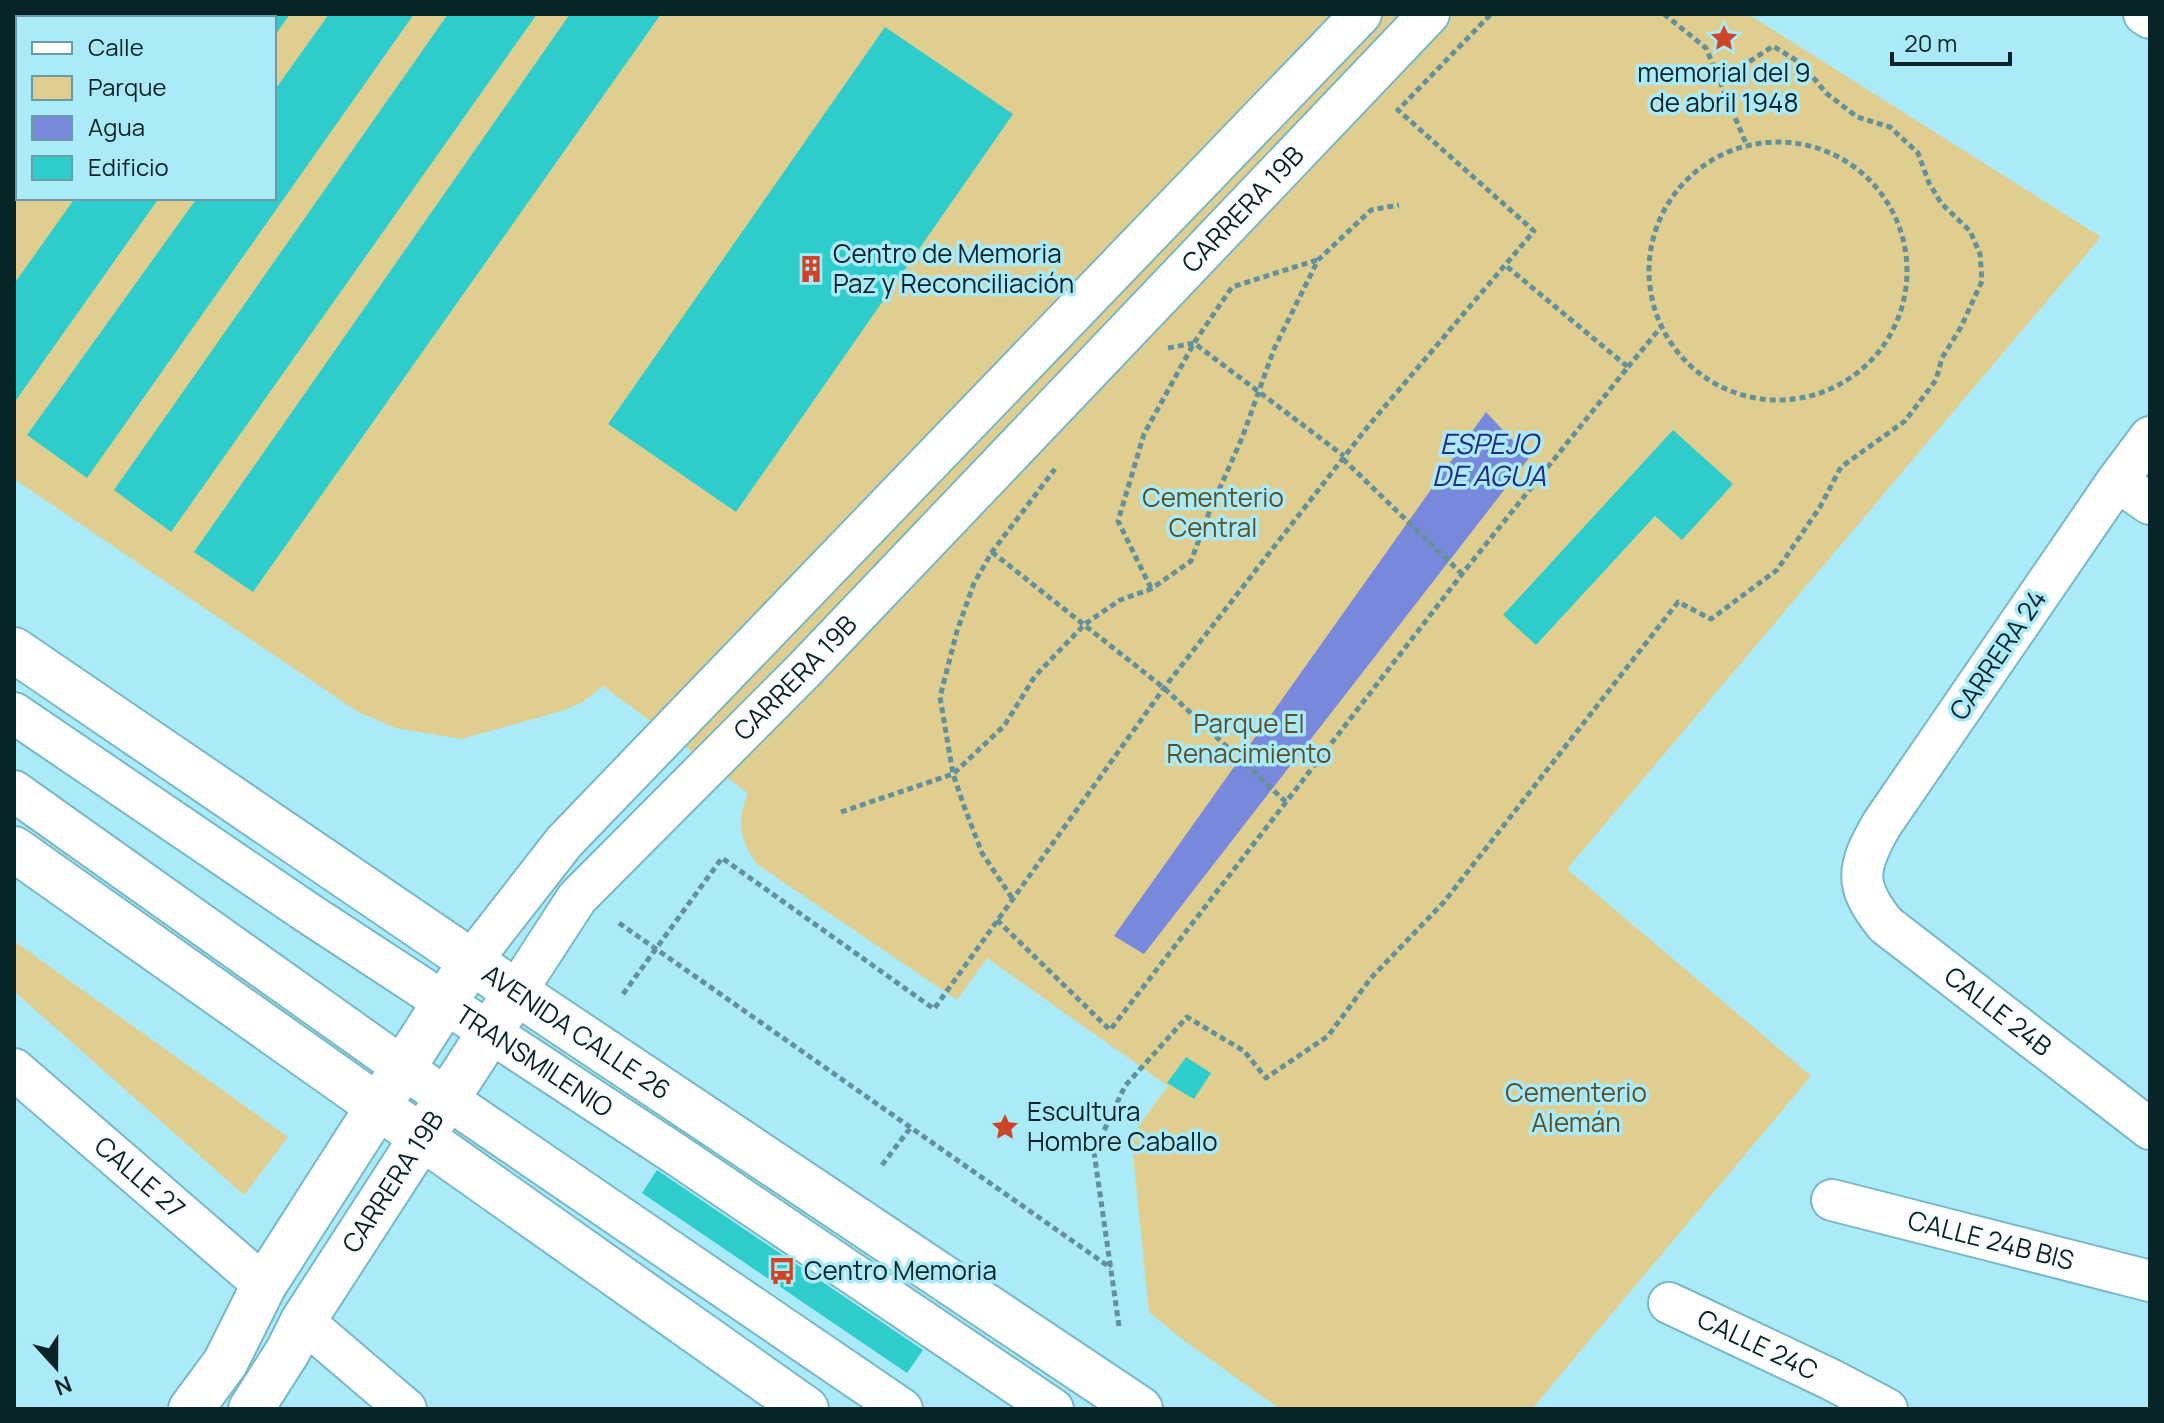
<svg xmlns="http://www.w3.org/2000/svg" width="2164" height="1423" viewBox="0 0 2164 1423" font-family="Manrope,sans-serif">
<rect width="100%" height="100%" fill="#aaeaf9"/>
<path fill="#e0ce91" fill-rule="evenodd" d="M14,14H1748L2101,237L1567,869L1811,1076L1532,1409H1280L1182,1339L1149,1312L1131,1136L1168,1086L987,958L957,1000L757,864C739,839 737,821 748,793L603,686L583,702L562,711L461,739L396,728L358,712L14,479ZM18,18H274V198H18Z
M14,941L288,1137L244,1195L14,991Z"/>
<path fill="#7888da" d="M1486,412L1529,458L1144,954L1114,936Z"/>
<path fill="#2ecdcb" d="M206,14H290L274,37V18H203Z
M329,14H414L87,478L27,435L197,198H274V91Z
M448,14H537L171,532L114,490Z
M570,14H661L253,592L194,552Z
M885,27L1013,114L736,512L608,424Z
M75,198H159L14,403V284Z
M1673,430L1733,484L1682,540L1655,516L1536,645L1503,615Z
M1186,1057L1211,1073L1194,1099L1167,1083Z
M657,1170L923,1350L907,1373L642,1193Z"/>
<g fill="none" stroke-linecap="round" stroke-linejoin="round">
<g stroke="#79b8c6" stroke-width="44">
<g id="minor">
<path d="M2144,14L2150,18"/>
<path id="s1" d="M2150,437L2117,481L1882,824C1857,867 1853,885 1886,925L2150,1129"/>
<path d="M2117,481L2150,504"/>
<path id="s2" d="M14,713L308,913L674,1153L1053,1409"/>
<path d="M14,791L446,1098L902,1409"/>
<path d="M472,960L564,842L1361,14"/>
<path id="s3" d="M516,992L577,898L805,669L1429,14"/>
<path id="s4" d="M14,1069L264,1285"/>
<path id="s5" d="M1832,1200L2150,1281"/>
<path id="s6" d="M1669,1303L1830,1379L1887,1409"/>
<path d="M303,1321L406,1409"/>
</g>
</g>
<g stroke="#79b8c6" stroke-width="48">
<g id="major">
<path id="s7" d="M14,650L516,992L1140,1409"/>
<path d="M14,849L806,1409"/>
<path d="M191,1409L225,1363L264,1285L472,960"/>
<path id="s8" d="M251,1409L288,1351L303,1321L516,992"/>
</g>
</g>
<path stroke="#62919c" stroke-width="5" stroke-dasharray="6 4" stroke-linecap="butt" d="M1664,14L1706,48L1747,146
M1649 271a129 129 0 1 1 258 0a129 129 0 1 1-258 0Z
M1168,348L1194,343L1344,456
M1628,367L1661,327
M1343,459L1462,574
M992,552L1164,688L1286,802
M1151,588L1118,521L1144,434L1194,343L1232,287L1317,260
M841,812L953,774L1004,726L1035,676L1085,624L1120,600L1151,589L1191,561L1210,510L1242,438L1274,349L1318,260L1371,210L1399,205
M1012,898L982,853L964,806L953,774L940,697L957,631L974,583L992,552L1055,469
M997,920L1110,1030L1462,574L1628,367L1505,265
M619,923L1111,1268
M623,994L722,858L934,1009L1164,688L1369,425L1534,231L1398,110L1491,14
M882,1165L911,1127
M1119,1326L1094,1152L1125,1086L1187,1017L1244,1051L1266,1078L1328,1036L1371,978L1444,902L1678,602L1711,619L1777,570L1820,507L1841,467L1905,421L1936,380L1942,358L1961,327L1982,281L1980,254L1970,231L1941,203L1929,183L1918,153L1890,127L1857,117L1826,93L1802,64L1773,46L1720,81"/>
<use href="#minor" stroke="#fff" stroke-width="40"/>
<use href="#major" stroke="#fff" stroke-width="44"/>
</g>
<defs>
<g id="sight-bare" transform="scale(2.16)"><path d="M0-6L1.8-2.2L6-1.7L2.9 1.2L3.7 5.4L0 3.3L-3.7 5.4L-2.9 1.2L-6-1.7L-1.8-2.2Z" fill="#ce4426" stroke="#aaeaf9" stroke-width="2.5" paint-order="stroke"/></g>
<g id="building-bare" transform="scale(2.16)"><path d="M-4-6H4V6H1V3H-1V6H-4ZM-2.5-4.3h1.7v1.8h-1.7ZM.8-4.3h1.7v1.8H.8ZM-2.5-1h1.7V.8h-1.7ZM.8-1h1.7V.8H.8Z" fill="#ce4426" stroke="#aaeaf9" stroke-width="2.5" paint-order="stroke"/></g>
<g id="bus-bare" transform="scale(2.16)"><path d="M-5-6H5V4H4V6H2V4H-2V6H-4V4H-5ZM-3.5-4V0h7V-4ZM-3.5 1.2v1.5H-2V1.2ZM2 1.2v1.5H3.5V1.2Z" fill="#ce4426" stroke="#aaeaf9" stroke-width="2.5" paint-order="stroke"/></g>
</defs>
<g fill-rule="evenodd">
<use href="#sight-bare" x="1724" y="38"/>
<use href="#building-bare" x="811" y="269"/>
<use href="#sight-bare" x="1005" y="1127"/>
<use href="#bus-bare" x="782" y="1271"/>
</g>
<g text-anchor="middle" stroke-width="7" stroke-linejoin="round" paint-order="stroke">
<g font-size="26" fill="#092429" stroke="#aaeaf9" text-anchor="start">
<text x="1724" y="82" text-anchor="middle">memorial del 9<tspan x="1724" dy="30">de abril 1948</tspan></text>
<text x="833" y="263">Centro de Memoria<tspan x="833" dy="30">Paz y Reconciliación</tspan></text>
<text x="1027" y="1121">Escultura<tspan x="1027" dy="30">Hombre Caballo</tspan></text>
<text x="804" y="1280">Centro Memoria</text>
</g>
<g font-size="26" fill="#092429" stroke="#aaeaf9">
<text dy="9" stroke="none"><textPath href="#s3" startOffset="1070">CARRERA 19B</textPath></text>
<text transform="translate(1998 655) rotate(-56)" y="9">CARRERA 24</text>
<text dy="9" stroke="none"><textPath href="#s3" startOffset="422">CARRERA 19B</textPath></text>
<text dy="9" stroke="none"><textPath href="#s1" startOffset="724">CALLE 24B</textPath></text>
<text dy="9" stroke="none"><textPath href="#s7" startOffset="680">AVENIDA CALLE 26</textPath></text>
<text dy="9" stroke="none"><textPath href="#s2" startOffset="626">TRANSMILENIO</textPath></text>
<text dy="9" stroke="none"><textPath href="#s4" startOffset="166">CALLE 27</textPath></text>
<text dy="9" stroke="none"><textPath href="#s8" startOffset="268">CARRERA 19B</textPath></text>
<text dy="9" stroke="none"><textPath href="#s5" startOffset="164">CALLE 24B BIS</textPath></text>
<text dy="9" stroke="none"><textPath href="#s6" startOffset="98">CALLE 24C</textPath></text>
</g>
<g font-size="26" fill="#5c5027" stroke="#aaeaf9">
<text x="1213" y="507">Cementerio<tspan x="1213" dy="30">Central</tspan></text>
<text x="1249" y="733">Parque El<tspan x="1249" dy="30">Renacimiento</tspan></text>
<text x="1576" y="1102">Cementerio<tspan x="1576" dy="30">Alemán</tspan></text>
</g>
<g font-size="28" font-style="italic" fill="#272a89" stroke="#aaeaf9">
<text x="1489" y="454">ESPEJO<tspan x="1489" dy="32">DE AGUA</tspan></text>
</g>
</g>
<rect width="2164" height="1423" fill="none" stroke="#092429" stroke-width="32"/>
<rect x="16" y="16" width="260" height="184" fill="#aaeaf9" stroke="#6a9ba6" stroke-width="2"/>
<rect x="32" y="42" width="40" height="12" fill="#ffffff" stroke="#6a9ba6" stroke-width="2"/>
<text x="88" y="56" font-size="24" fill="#092429">Calle</text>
<rect x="32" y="76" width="40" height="24" fill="#e0ce91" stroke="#6a9ba6" stroke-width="2"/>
<text x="88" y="96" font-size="24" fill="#092429">Parque</text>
<rect x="32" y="116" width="40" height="24" fill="#7888da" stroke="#6a9ba6" stroke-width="2"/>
<text x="88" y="136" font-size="24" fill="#092429">Agua</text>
<rect x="32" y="156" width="40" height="24" fill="#2ecdcb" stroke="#6a9ba6" stroke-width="2"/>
<text x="88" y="176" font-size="24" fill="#092429">Edificio</text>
<g transform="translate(56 1367) rotate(159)" stroke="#aaeaf9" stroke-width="6" paint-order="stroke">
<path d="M0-6L14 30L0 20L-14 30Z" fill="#092429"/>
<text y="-12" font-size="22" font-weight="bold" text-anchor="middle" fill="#092429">N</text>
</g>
<path d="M1892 52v12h118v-12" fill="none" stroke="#092429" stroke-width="4"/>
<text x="1904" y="52" font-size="24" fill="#092429" stroke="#aaeaf9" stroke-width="6" paint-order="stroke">20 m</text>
</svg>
